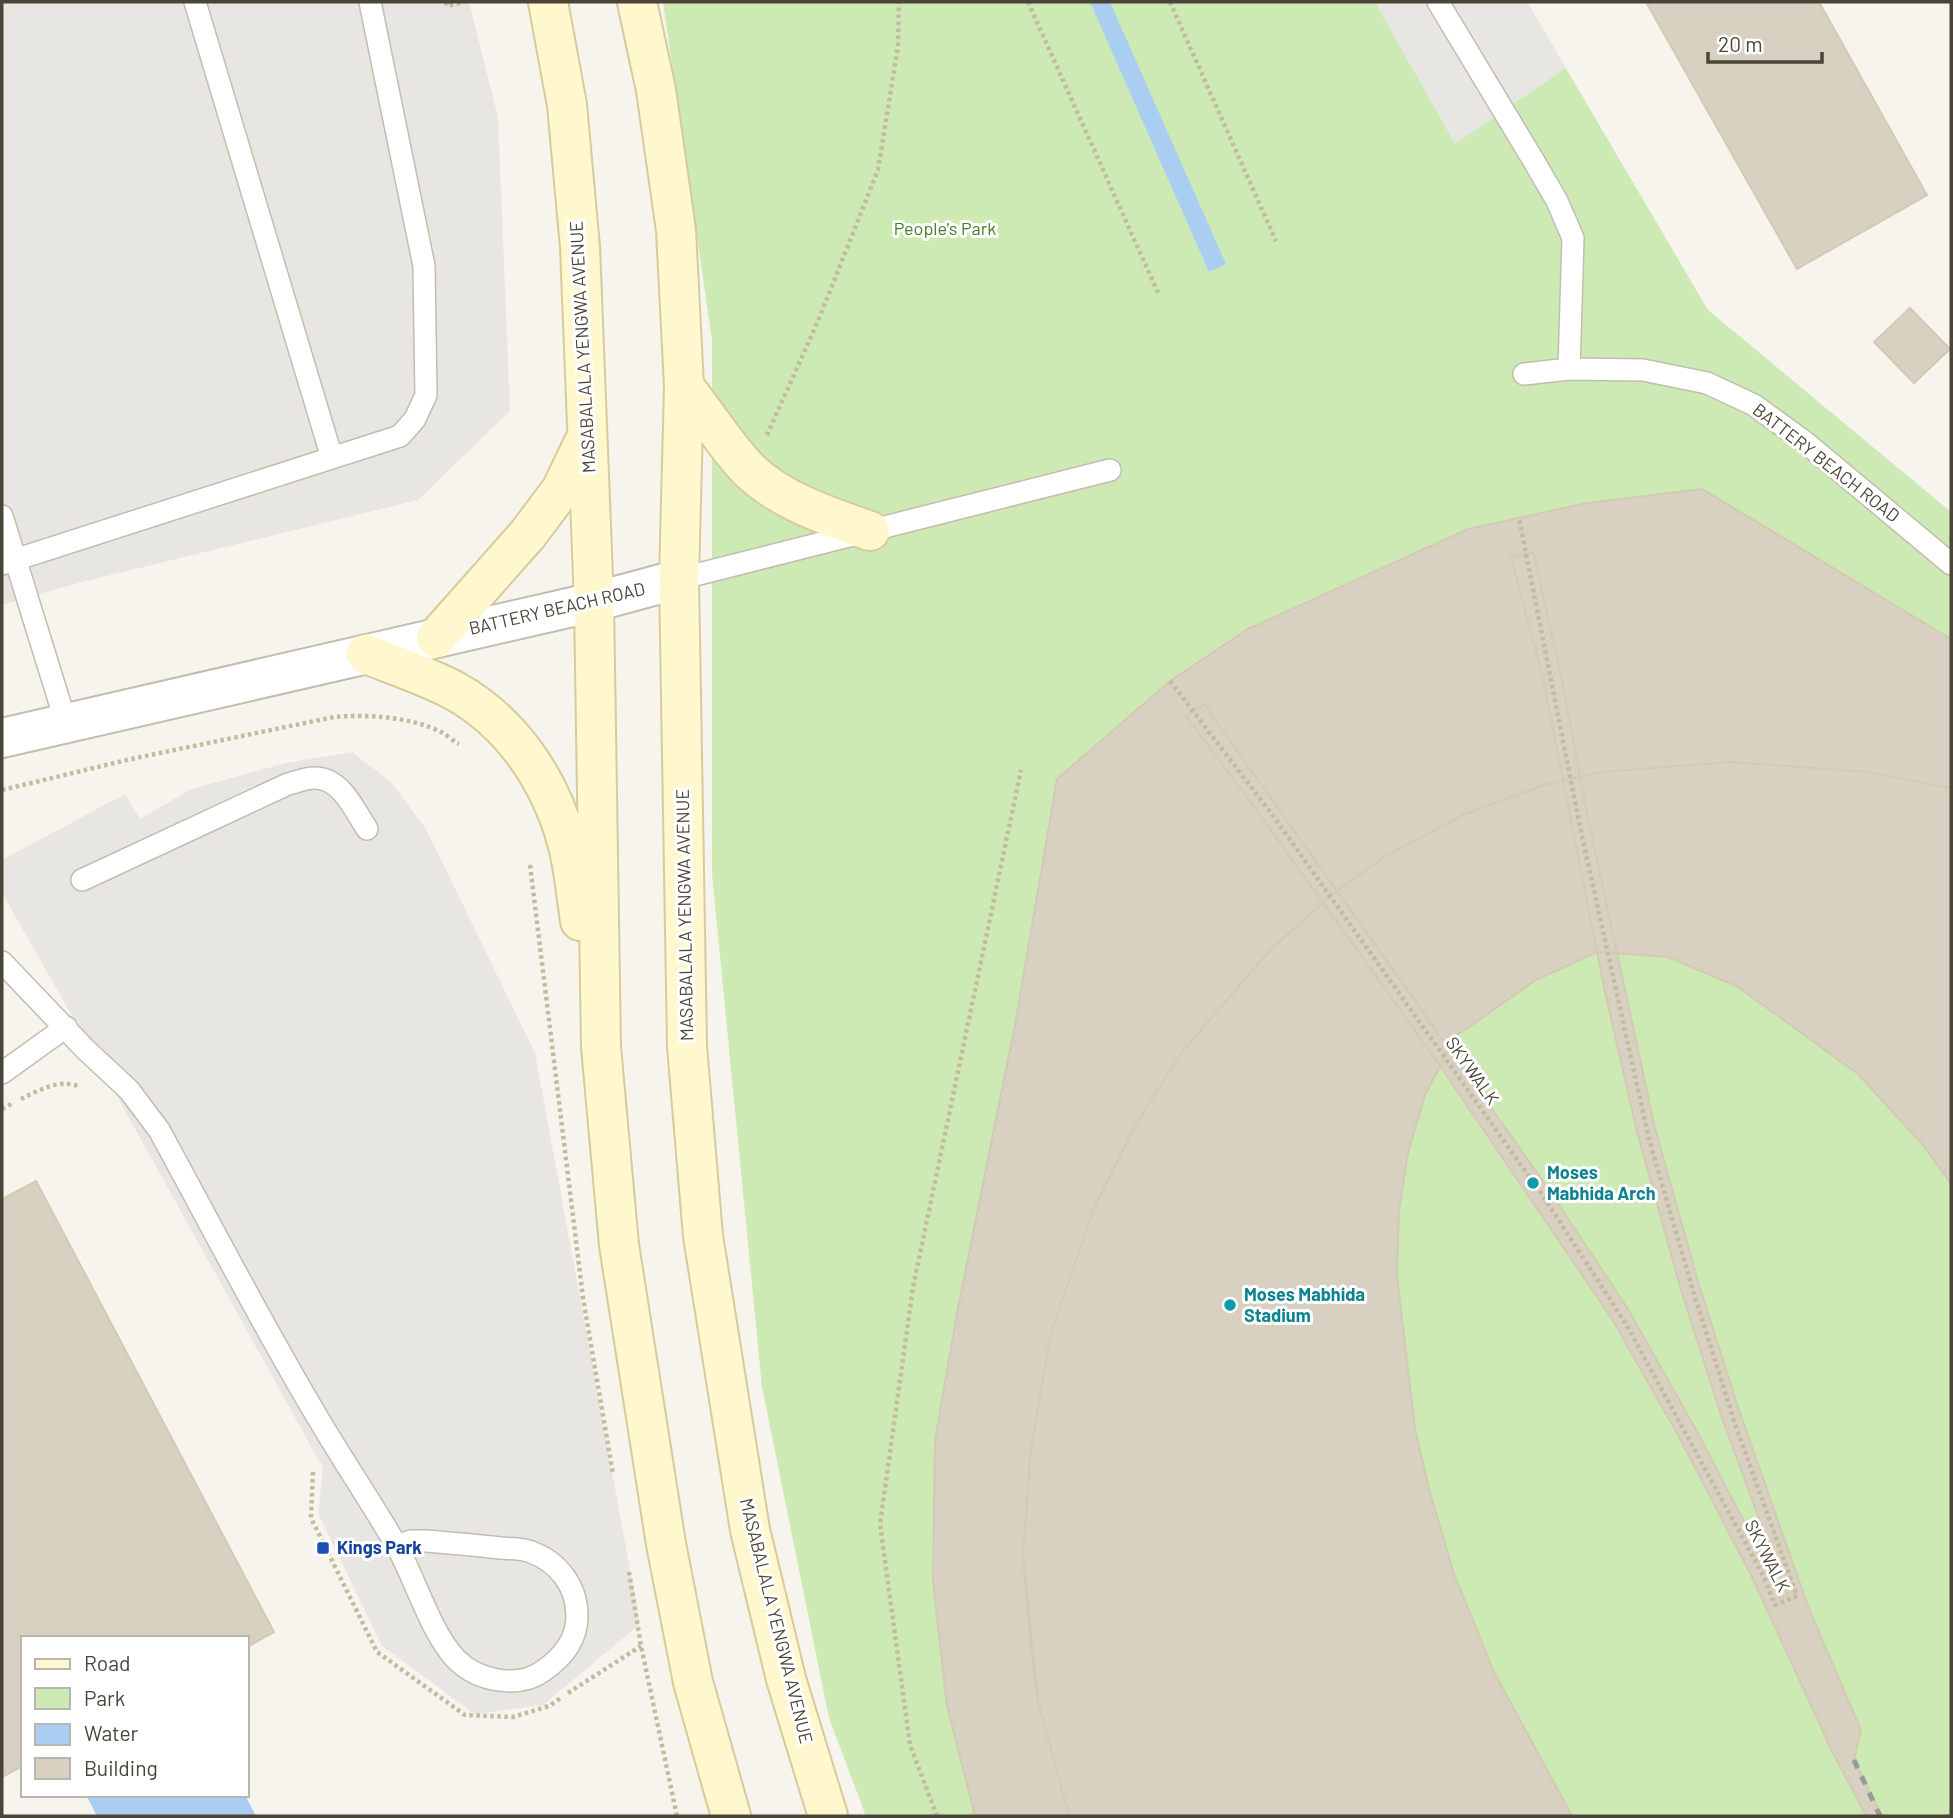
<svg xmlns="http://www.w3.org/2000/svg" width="1953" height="1818" viewBox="0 0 1953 1818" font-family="Barlow,sans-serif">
<rect width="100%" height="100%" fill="#f6f4ec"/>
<path fill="#cdeab5" d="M663,2H1527L1708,310L1951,512V1816H866L829,1718L762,1387L712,874V340Z"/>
<path fill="#e8e6e3" d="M2,2H469L498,117L510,411L418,500L78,583L2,605Z
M1375,2H1527L1566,68L1455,144Z
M352,752L391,782L426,829L535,1053L640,1624L543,1705L475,1714L382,1646L318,1513L323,1468L92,1051L2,893V860L125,794L140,819L191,789L286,763Z"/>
<path fill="#a9cef2" d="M1090,2H1110L1226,264L1209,272Z
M86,1795H245L256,1816H97Z"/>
<path fill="#d8d1c1" stroke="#d3cab4" stroke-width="2" d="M1646,2H1819L1927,195L1797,269Z
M1910,308L1950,349L1914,383L1874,342Z
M1702,489L1951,639V788L1868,772L1731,762L1601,772L1544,785L1465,814L1386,856L1335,892L1271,949L1182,1052L1133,1129L1093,1211L1051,1333L1031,1448L1023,1555L1038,1701L1069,1816H975L947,1706L933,1581L935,1440L957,1313L1015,1025L1057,779L1170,681L1248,629L1468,529L1587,503Z
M1533,552L1560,670L1587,814L1655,1128L1699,1285L1739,1410L1809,1609L1861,1730L1854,1760L1882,1816H1866L1832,1751L1751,1575L1678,1435L1612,1319L1436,1060L1253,805L1186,716L1204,704L1541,1178L1628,1309L1694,1426L1768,1567L1780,1598L1787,1595L1721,1415L1681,1290L1637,1132L1605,992L1542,674L1511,558Z
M1731,762L1868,772L1951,788V1184L1922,1144L1858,1074L1738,987L1668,957L1597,952L1536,980L1456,1036L1425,1095L1408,1153L1399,1210L1397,1276L1415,1428L1429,1489L1454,1574L1494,1672L1572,1816H1069L1038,1701L1030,1640L1023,1555L1031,1448L1051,1333L1093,1211L1133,1129L1182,1052L1271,949L1335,892L1386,856L1465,814L1544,785L1601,772Z
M36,1181L274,1632L247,1647V1638H23V1766L2,1777V1199Z"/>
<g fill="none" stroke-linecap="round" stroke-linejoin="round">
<g stroke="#c2bdae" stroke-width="24">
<path id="service" d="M195,2L332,458
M1438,2L1532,158L1557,201L1573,238L1569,369
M1524,374L1569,369L1643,370L1707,383L1754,405L1805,442L1951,564
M2,516L66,723
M2,564L400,436L415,419L426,395L424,266L370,2
M679,579L1110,470
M82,880L288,784C297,782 307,777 316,778C342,779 355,811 367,829
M2,962L85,1049L129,1090L159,1130C210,1223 258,1317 312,1408C338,1453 368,1497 395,1543C414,1575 431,1634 456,1659C477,1681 518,1689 543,1671C562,1658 577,1640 577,1616C577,1587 559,1562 531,1552C522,1548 510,1549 500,1548C476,1545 451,1543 426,1541H411L397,1546
M2,1073L66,1027"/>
</g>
<g stroke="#c2bdae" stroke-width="42">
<path id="minor" d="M2,738L594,602L679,579"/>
</g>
<g stroke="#d6cb9b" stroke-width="42">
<path id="secondary" d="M548,2L567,105L580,247L594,602L601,1047L619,1245L666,1544L693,1682L731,1816
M637,2L656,90L676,230L684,386L679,579L687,1046L703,1236L750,1530L786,1679L828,1816
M684,386C704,411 728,449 750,471C783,502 828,516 870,531
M436,638L528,534L561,490L584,442
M366,654C396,666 427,676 455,691C512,723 550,780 567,842C574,867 576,895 580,921"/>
</g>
<path stroke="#c4ba9f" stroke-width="4.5" stroke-dasharray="3.5 3.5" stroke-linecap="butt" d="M446,2L447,6L464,2
M1028,2L1159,295
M1170,2L1276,241
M767,435L818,321L878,170L898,46L899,2
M1170,681L1271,813L1543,1196L1626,1324L1763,1575L1775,1605L1797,1596L1735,1424L1694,1294L1649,1139L1580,827L1519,518
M2,790L131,759L334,717C366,714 412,717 441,732C447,735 453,741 459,744
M530,865L583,1298L613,1474
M21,1099C39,1090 59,1079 78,1086
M2,1109L13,1103
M313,1472L311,1518L377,1652L465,1715L513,1717L549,1706L561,1698
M629,1572L641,1646L677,1816
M568,1693L641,1646
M937,1816L910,1745L880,1524L913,1287L1021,770"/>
<use href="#service" stroke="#fff" stroke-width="21"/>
<use href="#minor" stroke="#fff" stroke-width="38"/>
<use href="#secondary" stroke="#fff7cd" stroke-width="38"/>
<path stroke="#9a9a9a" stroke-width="5" stroke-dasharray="9 9" stroke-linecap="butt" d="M1854,1760L1880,1816"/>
</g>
<g fill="#0f9aa8" stroke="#fff" stroke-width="2.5">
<circle cx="1533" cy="1183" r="7"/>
<circle cx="1230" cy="1305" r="7"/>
</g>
<rect fill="#1a4fb4" stroke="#fff" stroke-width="2.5" x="316" y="1541" width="14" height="14" rx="3.5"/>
<g text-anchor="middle" stroke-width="6" stroke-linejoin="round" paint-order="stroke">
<g font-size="18" fill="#437f2a" stroke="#fff">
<text x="945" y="235">People's Park</text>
</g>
<g font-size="18" fill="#4b4539" stroke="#fff">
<text transform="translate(583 347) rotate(-93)" y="6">MASABALALA YENGWA AVENUE</text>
<text transform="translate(1826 463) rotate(38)" y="6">BATTERY BEACH ROAD</text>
<text transform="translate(557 609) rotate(-13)" y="6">BATTERY BEACH ROAD</text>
<text transform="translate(685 915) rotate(-91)" y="6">MASABALALA YENGWA AVENUE</text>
<text transform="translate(1472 1071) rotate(55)" y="6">SKYWALK</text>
<text transform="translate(1767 1556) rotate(63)" y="6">SKYWALK</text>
<text transform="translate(776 1621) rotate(76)" y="6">MASABALALA YENGWA AVENUE</text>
</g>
<g font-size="18" font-weight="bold" fill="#0d838f" stroke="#fff" text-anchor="start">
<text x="1547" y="1179">Moses<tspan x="1547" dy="21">Mabhida Arch</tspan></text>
<text x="1244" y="1301">Moses Mabhida<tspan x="1244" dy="21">Stadium</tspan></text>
</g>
<g font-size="18" font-weight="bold" fill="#164399" stroke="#fff" text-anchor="start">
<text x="337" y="1554">Kings Park</text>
</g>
</g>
<rect width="1953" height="1818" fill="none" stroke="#4b4539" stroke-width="7"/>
<rect x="21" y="1636" width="228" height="161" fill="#ffffff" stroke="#b7b5b0" stroke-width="2"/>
<rect x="35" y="1659" width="35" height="10" fill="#fff7cd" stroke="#b7b5b0" stroke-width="2"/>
<text x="84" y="1671" font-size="21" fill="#4b4539">Road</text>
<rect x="35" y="1688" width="35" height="21" fill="#cdeab5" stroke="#b7b5b0" stroke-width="2"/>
<text x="84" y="1706" font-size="21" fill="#4b4539">Park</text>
<rect x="35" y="1724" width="35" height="21" fill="#a9cef2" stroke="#b7b5b0" stroke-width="2"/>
<text x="84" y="1741" font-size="21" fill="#4b4539">Water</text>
<rect x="35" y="1758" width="35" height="21" fill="#d8d1c1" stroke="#b7b5b0" stroke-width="2"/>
<text x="84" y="1776" font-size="21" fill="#4b4539">Building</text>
<path d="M1708 52v10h114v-10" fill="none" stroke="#4b4539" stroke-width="3.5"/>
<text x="1718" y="52" font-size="21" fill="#4b4539" stroke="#ffffff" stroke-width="5" paint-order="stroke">20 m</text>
</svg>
